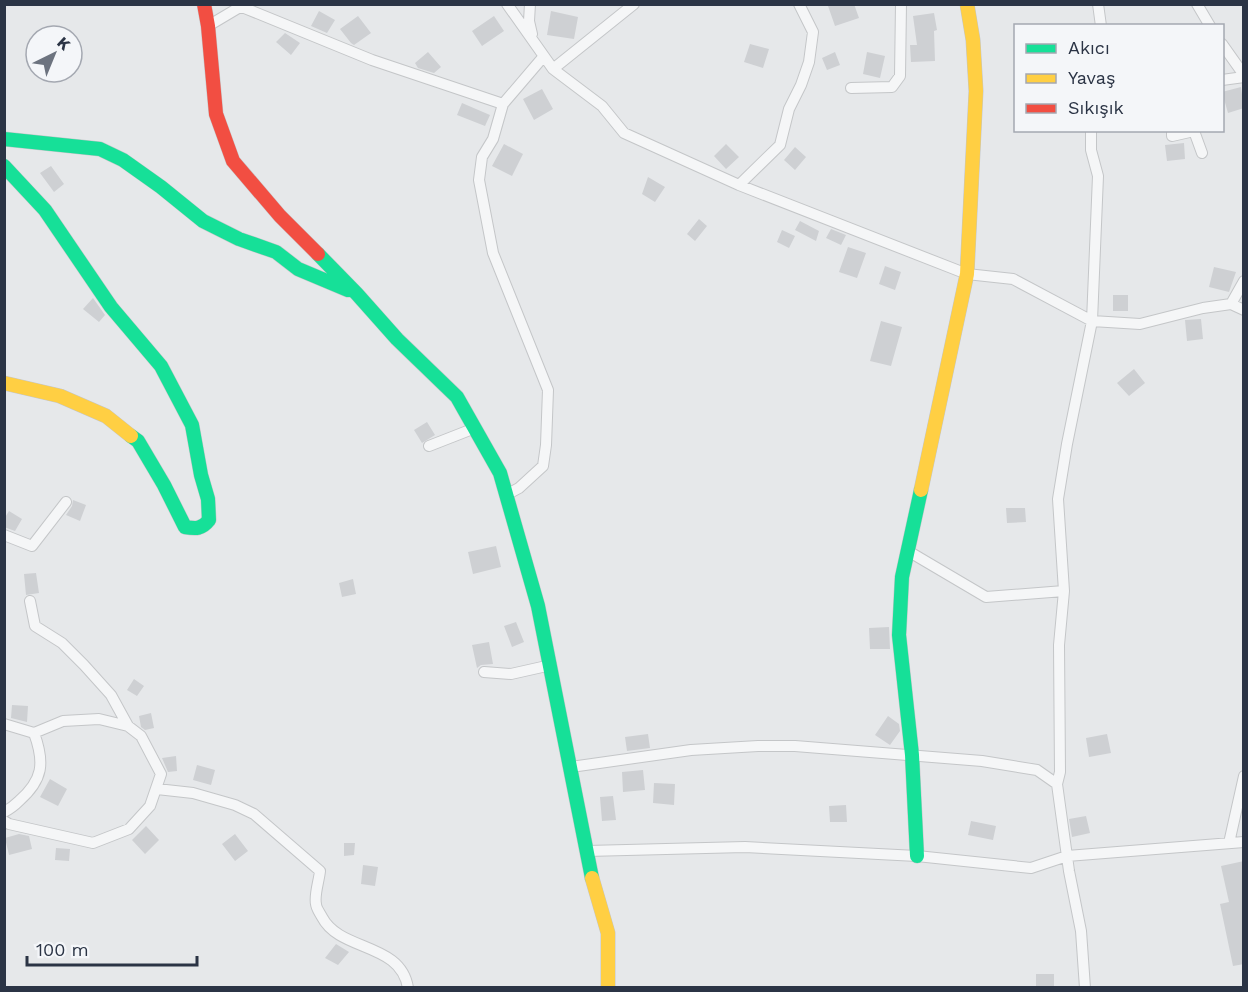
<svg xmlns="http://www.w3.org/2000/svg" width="1248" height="992" viewBox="0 0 1248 992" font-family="'Work Sans',sans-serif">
<rect width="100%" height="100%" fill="#e6e8ea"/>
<path fill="#ced0d3" d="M834,4H854L859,18L835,26L828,6Z
M319,11L335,20L327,33L311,26Z
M551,11L578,17L574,39L547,35Z
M934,13L937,30L934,31L935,61L911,62L910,45H917L913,16Z
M358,16L371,33L354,45L351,43L340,29Z
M494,16L504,31L482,46L472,31Z
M285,33L300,43L291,55L276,42Z
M750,44L769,49L763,68L744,62Z
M428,52L441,67L434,73L418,68L415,63Z
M835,52L840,65L827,70L822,58Z
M867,52L885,56L880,78L863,74Z
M1241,87L1244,108L1228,113L1222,92Z
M542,89L553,109L534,120L523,99Z
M462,103L490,115L485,126L457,115Z
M1184,143L1185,159L1167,161L1165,145Z
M504,144L523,154L512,176L492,166Z
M726,144L739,157L726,169L714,156Z
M795,147L806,157L795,170L784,160Z
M51,166L64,184L54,192L40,173Z
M648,177L665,187L655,202L642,194Z
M699,219L707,226L695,241L687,234Z
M800,221L819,231L816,241L795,230Z
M831,229L846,235L841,245L826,238Z
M782,230L795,236L789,248L777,242Z
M848,247L866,253L857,278L839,272Z
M885,266L901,272L895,290L879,284Z
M1214,267L1236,272L1229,292L1209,287Z
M1113,295H1128V311H1113Z
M93,298L105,315L99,322L83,309Z
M1201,319L1203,339L1187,341L1185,320Z
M881,321L902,327L891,366L870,361Z
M1134,369L1145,383L1129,396L1117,383Z
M427,422L435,435L422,443L414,430Z
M73,500L86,505L80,521L66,515L72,506Z
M1006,508H1025L1026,522L1007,523Z
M9,511L22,519L15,531L4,527V519Z
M496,546L501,567L473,574L468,552Z
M36,573L39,593L26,595L24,574Z
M353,579L356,594L342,597L339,583Z
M516,622L524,642L512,647L504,626Z
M889,627L890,649H870L869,628Z
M489,642L493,664L481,665L477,668L472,645Z
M134,679L144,686L137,696L127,690Z
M12,705L28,706L27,722L11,718Z
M151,713L154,728L145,730L141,727L139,716Z
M888,716L899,724L900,731L890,745L875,735Z
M648,734L650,748L627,751L625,737Z
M1107,734L1111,753L1089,757L1086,738Z
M176,756L177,771L168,772L162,758Z
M197,765L215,770L211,785L193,780Z
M643,770L645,790L623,792L622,772Z
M50,779L67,789L58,806L40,797Z
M654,783L675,784L674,805L653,803Z
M613,796L616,820L602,821L600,797Z
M846,805L847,822H830L829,806Z
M1086,816L1090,833L1072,837L1069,819Z
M971,821L996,826L993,840L968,835Z
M146,826L159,840L145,854L132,840Z
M19,834L29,836L32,849L9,855L5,838Z
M235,834L248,851L235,861L222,844Z
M344,843H355L354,855L344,856Z
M56,848L70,849L69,861L55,860Z
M1244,861V964L1233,966L1220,904L1229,902L1221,866Z
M363,865L378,867L375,886L361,884Z
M336,944L349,952L338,965L325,958Z
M1036,974H1054V987H1036Z"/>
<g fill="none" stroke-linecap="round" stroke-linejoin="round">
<g stroke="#c4c6c8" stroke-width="12">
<path id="street" d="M507,4L553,69L602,106L624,133L739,185L967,274L1013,279L1092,321L1140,324L1203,308L1231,304L1244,310
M530,4L529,21L532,34
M1098,4L1101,26
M1197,4L1210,26
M242,7L372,60L503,104L544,56
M208,26L245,4
M1222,44L1244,75
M553,69L634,4
M1222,80L1244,77
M851,88L892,87L900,76L901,4
M503,104L493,139L482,157L479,180L493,253L548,390L546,445L543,466L519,488L506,495
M1172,130V136L1194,131L1202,153
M739,185L780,145L789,109L801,85L809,62L813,32L799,4
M1231,304L1244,281
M429,446L475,428
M4,535L32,546L66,502
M908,551L986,597L1064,591
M30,601L35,626L62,643L84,665L111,695L128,726
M484,672L511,674L551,665
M4,724L34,733L63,721L99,719L128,726L141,736L161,774L150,806L129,829L93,843L9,824L4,821
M571,767L691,750L758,746H795L982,761L1037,770L1057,784L1069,871L1081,931L1085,988
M1057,784L1060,772L1059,645L1064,591L1058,499L1067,444L1092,321L1098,176L1091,150V130
M157,789L193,793L235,805L254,814L320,871C319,881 314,895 316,904C316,908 320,913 322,917C340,952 401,942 408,988
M4,812C10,809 15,805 19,801C43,780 45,763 34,733
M1229,843L1244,776
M587,851L745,847L917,856L1031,868L1067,856L1244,842"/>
</g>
<g stroke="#c4c6c8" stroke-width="15">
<path id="fast" d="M4,139L100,149L123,160L161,187L203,221L239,239L276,252L298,269L348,290
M4,166L45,210L111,307L161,366L192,425L201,475L208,499L209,520C202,529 196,529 185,527L164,485L138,441L131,436
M318,254L357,294L397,339L457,397L500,473L538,606L592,878
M917,856L912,755L899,635L902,577L921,490"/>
</g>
<g stroke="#c4c6c8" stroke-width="15">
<path id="slow" d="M4,383L60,396L106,416L131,436
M921,490L967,274L976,91L973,40L967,4
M592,878L608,933V988"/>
</g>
<g stroke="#c4c6c8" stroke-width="15">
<path id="jam" d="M204,4L208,26L216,114L233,161L280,216L318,254"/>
</g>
<use href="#street" stroke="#f5f6f7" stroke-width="10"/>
<use href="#fast" stroke="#16e098" stroke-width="14"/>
<use href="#slow" stroke="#ffcf43" stroke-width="14"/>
<use href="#jam" stroke="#f24e42" stroke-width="14"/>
</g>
<rect width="1248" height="992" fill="none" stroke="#2b3445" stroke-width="12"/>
<rect x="1014" y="24" width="210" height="108" fill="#f4f6f9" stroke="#a4a8b1" stroke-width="1.5"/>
<rect x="1026" y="44" width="30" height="9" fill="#16e098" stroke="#a4a8b1" stroke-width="1.5"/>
<text x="1068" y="54" font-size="18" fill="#2b3445">Akıcı</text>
<rect x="1026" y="74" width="30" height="9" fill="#ffcf43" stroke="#a4a8b1" stroke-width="1.5"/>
<text x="1068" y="84" font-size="18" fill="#2b3445">Yavaş</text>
<rect x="1026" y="104" width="30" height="9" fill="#f24e42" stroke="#a4a8b1" stroke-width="1.5"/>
<text x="1068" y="114" font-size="18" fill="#2b3445">Sıkışık</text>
<g transform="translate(54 54) rotate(43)"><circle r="28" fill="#f4f6f9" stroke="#a4a8b1" stroke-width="1.5"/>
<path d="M0-4.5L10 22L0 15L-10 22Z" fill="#6c737f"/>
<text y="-9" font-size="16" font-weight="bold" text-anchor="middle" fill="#2b3445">K</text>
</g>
<path d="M27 956v9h170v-9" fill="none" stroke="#2b3445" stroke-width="3"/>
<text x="36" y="956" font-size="18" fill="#2b3445" stroke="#f4f6f9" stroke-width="4.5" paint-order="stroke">100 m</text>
</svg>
